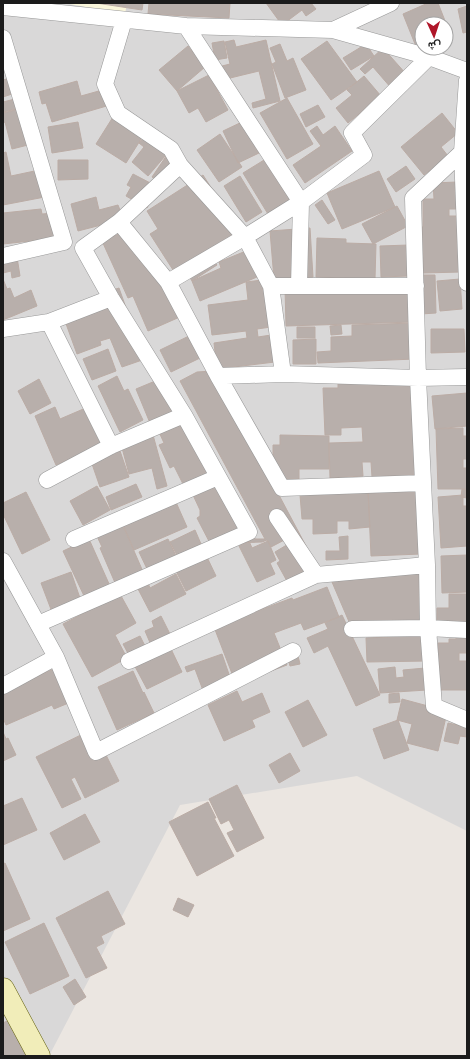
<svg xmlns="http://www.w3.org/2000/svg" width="470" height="1059" viewBox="0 0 470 1059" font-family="Montserrat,Vazirmatn,sans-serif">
<rect width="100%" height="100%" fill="#ebe6e1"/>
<path fill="#d9d8d8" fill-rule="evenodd" d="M3,3H467V831L357,776L180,805L49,1056H3ZM422,24H446V48H422Z"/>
<path fill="#faf6db" d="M64,3H127L125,14Z"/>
<path fill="#b8afab" stroke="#bbaca5" d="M96,3H143L142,10Z
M149,3H230L229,18L148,14Z
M266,3H311L316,9L306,16L302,10L282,25Z
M428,3H438L451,36L446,38V24H422V47L417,49L403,14Z
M467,6V32L463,33L458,9Z
M234,40L236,47L266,40L280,101L253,108L252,103L266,99L259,71L226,79L222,66L230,64L225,42Z
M224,41L227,58L215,60L212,43Z
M327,41L357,82L331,100L301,59Z
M280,44L287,61L293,58L306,90L285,98L272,64L276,62L270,48Z
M366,44L374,56L351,70L343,58Z
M188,46L205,67L177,91L159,70Z
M383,48L407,75L392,89L373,67L365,74L360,69Z
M209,75L228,110L206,122L198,108L189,113L177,91Z
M364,76L381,96L348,123L336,108L352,95L347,90Z
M13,77L18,92L3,97V80Z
M77,81L81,96L106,89L110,105L52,122L46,103L42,104L39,92Z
M19,98L21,108L3,112V102Z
M287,98L313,144L287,159L260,113Z
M318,105L325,117L306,127L300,114Z
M31,106L40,142L12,149L5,122L3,123V113Z
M118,109L148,128L126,163L96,144Z
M442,113L458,133L441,147L448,156L424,175L401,147Z
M244,121L259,153L238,163L223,131Z
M78,122L83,148L52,153L48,127Z
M317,126L323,135L335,126L352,151L305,183L293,165L321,146L310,131Z
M150,130L172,148L148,176L132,162L144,147L139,143Z
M220,134L242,167L219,182L197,150Z
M171,149L185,159L165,186L152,177Z
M6,152L11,176L44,169L50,196L3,205V153Z
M269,157L297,203L271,219L243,173Z
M58,160H88V179L58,180Z
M406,166L415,179L396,192L387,179Z
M379,171L395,207L342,229L327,193Z
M133,174L158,187L147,208L126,196L131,187L127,185Z
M203,175L219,200L241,242L213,260L217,265L192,281L184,268L175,273L150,234L158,229L147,211Z
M240,176L262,212L246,222L224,186Z
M457,182L458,209H449V216H460L461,272L423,273L422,227H423V199H434L433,183Z
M96,197L99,210L118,205L120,210L130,207L132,217L78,231L71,204Z
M322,200L335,220L328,224L315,205Z
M397,206L408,226L373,244L362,224Z
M41,209L42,214L55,213L57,238L3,244V213Z
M310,228L313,277L274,279L270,231Z
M131,229L182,316L148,331L133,296L128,298L102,241Z
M317,238L346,239V243L376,244L375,279L316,277Z
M409,245V276L381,277L380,246Z
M246,251L257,277L200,301L192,281L221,268L219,262Z
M17,257L20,276L12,278L11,271L3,273V260Z
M420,275H435L436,313L421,314Z
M3,279L7,289L10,288L14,298L31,290L37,306L3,320Z
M460,279L462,309L440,311L437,281Z
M262,280L263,290H266L271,327L257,329L258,337L271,335L275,362L217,369L214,343L247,338L246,331L212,335L208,305L248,300L246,282Z
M412,284L413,322L286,326L285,288Z
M119,288L136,336L148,358L122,367L110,338L100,341L101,345L77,354L65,321L107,292Z
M414,323L415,359L318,363L317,352L331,351V337L352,336V325Z
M341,325L342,334L331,335L330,326Z
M297,327H315V338H297Z
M431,329H464L465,352L431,353Z
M189,336L200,358L171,372L160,350Z
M316,339V364H293V340Z
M108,349L116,371L92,380L83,359Z
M213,371L322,576L293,592L277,563L280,561L275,552L290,543V537L271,547L267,540L262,542L230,543L212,547L197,518L200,516V510L193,495L218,472L255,539H265L180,381L197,372Z
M117,376L124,391L128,389L143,420L120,432L98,386Z
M39,379L51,403L30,414L18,391Z
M160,379L174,413L150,423L136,389Z
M411,380L416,475L372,477L371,462H362L363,476L330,478L329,443L363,442L362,427L341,428V435H325L323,388H338V383Z
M467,393V426L435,429L432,396Z
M55,407L60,419L88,407L105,446L85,452L56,465L35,416Z
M185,419L212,475L185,488L174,466L170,468L159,445L164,443L159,432Z
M463,428V436H467V459H463V468H467V489H438L436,429Z
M153,435L167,486L157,489L152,468L129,474L121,444Z
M280,435L329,436V469H299V479H273V445H280Z
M120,451L129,477L100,487L91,461Z
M136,484L142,497L111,510L106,497Z
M97,486L110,510L83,525L70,501Z
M418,487L421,554L371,556L368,490Z
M462,489L467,490V498L461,497Z
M368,491L370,527L349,529V521H337V533L313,534V519H302L300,495Z
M26,492L50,540L22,554L3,514V503Z
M463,495V506H467V546L441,548L438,497Z
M175,500L187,527L134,550L122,522Z
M121,521L144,574L116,585L100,548L102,547L95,532Z
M195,530L201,544L177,555L170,542Z
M348,536V559L326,560V551H340L339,537Z
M89,539L110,586L85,598L63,551Z
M168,539L178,560L149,573L139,552Z
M249,541L252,548L268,541L276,560L270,563L275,574L257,582L239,546Z
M205,553L216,576L186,591L175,569Z
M467,555V592L442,593L441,556Z
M422,566L428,620L350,624L332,582L355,572Z
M71,572L81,601L52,612L41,583Z
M176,574L186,594L150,612L137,587L147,581L150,588Z
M327,587L339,617L304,630L301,623L274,633L287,665L236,684L214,627L292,598L293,600Z
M120,594L136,623L115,635L127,658L92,677L63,624Z
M449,594H467V622H437V608H449Z
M342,615L380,695L356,706L328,646L314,653L307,638L328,629L325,623Z
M161,616L171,636L151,645L145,631L154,627L152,621Z
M456,624H467V653H459V661H467V690H437L438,643H449V639H456Z
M390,629H426L427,661L367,662L366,638L390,637Z
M140,636L151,658L171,649L182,672L147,689L123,644Z
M222,654L232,683L204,693L195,669L187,672L185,667Z
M298,656L300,664L290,666L288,659Z
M395,667L396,678L404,677L403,670L425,668L427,690L380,693L378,669Z
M56,668L71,702L54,709L52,705L6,725L3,718V691Z
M133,671L143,693L144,692L154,713L117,730L98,687Z
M237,691L242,702L262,693L270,712L252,720L255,727L224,741L208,705Z
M399,693L400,702L389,703V694Z
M402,699L428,706L427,712L446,717L438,751L407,743L412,724L397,720Z
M308,700L327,735L303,747L285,712Z
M398,720L409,750L384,759L373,729Z
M448,723L467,727V737L460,736L458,744L444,741Z
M93,729L119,781L85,798L75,777L71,779L81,799L62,808L36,757Z
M3,732L6,739L8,738L16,755L3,761Z
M290,753L300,771L279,783L269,765Z
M237,785L264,838L237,852L227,833L234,830L229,820L221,824L209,799Z
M22,798L37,830L3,845V806Z
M208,802L216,818H214L234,856L197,876L169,822Z
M85,814L100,842L64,860L50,833Z
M5,863L30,919L3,931V864Z
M108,891L125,924L101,936L104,943L96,947L107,968L86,978L56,918Z
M178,898L194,905L188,917L173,910Z
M44,923L69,976L30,994L5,942Z
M75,979L86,997L74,1005L63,987Z
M15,1017L31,1052L22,1056H3V1023Z"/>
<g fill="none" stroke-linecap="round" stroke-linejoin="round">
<g stroke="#989898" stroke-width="17">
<path id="street" d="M3,7L186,26L333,30L429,57L467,71
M124,20L105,84L118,113L171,149L180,165
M186,26L301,202L299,286
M333,30L391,3
M3,38L64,242L3,256
M467,80L462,152L467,283
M462,152L413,198L418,378L427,565L428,628L434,706L467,720
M119,222L168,282L218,376L282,488L423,483
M168,282L245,237L301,202L364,155L352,133L429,57
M271,286L283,374
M49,322L111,446
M3,329L49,322L111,298
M218,376L283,374L418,378L467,377
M47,480L111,446L184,415
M277,517L316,575
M74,539L218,477
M3,561L56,657L96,752L293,651
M38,624L249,532L184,415L111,298L83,248L119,222L180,165L245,237L271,286H416
M352,629L428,628L467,630
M129,661L316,575L427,565
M3,686L56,657"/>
</g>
<g stroke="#636110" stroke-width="23">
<path id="secondary" d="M3,989L39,1056"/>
</g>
<use href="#street" stroke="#fff" stroke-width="16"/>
<use href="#secondary" stroke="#f1edb9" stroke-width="22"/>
</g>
<rect width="470" height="1059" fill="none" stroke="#1b1b1b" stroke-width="8"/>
<g transform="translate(434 36) rotate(177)"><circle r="19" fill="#ffffff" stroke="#a4a4a4"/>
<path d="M0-3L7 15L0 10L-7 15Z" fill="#af1629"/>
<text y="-6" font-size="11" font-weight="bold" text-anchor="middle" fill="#1b1b1b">ش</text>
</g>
</svg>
